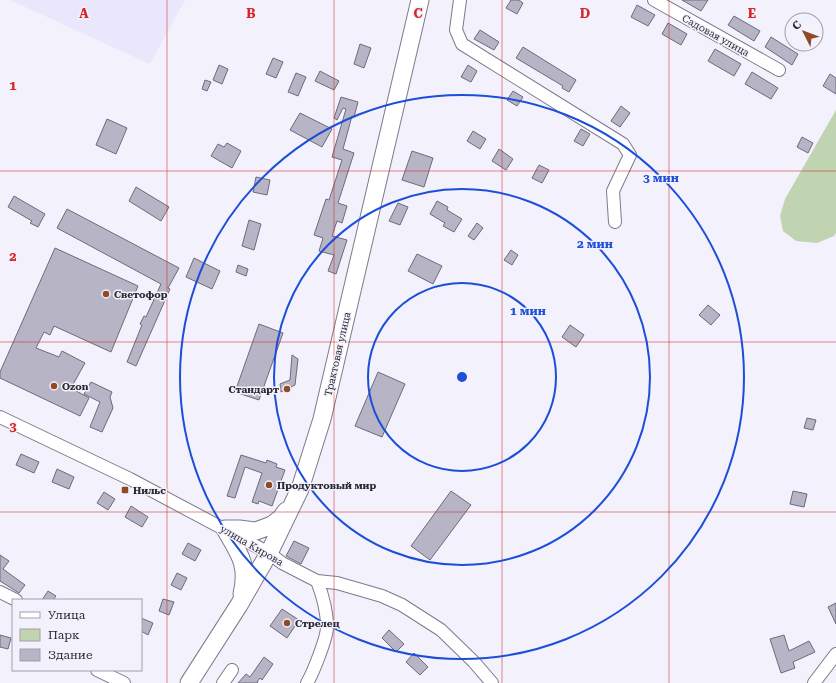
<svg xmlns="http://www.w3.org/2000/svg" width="836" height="683" viewBox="0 0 836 683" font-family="'Roboto Serif',serif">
<rect width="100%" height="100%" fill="#f2f1fc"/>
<path fill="#eae6fc" d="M10,0H185L150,64Z"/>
<path fill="#c0d4b1" d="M836,110V233L834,236L817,243L796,241L783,231L780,216L785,199Z"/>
<path fill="#b7b4c6" stroke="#6d6a7b" d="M511,0H519L523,3L517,14L506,8Z
M682,0H708L701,11Z
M637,5L655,15L648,26L631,17Z
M734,16L760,31L754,41L728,25Z
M668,23L687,34L681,45L662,34Z
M480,30L499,42L494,50L474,39Z
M771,37L798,54L792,65L765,47Z
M360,44L371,48L364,68L354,64Z
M523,47L576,80L569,92L562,88L563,86L516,58Z
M715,49L741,64L734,76L708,61Z
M273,58L283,62L276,78L266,74Z
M219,65L228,69L222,84L213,80Z
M468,65L477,71L471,82L461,77Z
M320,71L339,81L334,90L315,81Z
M752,72L778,88L771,99L745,84Z
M296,73L306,77L298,96L288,92Z
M830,74L836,78V94L823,86Z
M205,80L211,82L207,91L202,89Z
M513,91L523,97L517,106L507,100Z
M341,97L358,102L354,117L352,116L343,149L354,153L338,203L347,206L342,223L337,221L332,236L347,240L336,274L328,271L334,255L319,251L323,238L314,235L326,199L329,200L342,160L332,157L346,109L343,108L337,120L334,118Z
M621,106L630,113L620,127L611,121Z
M300,113L332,129L322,147L290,130Z
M107,119L127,128L116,154L96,145Z
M581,129L590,134L583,146L574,141Z
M473,131L486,139L480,149L467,141Z
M802,137L813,143L808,153L797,147Z
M227,143L241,151L232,168L211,156L218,144L224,147Z
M499,149L513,159L506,170L492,161Z
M412,151L433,158L424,187L402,180Z
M539,165L549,170L542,183L532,178Z
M256,177L270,180L267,195L253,192Z
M136,187L169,207L161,221L129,201Z
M14,196L45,214L38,227L30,223L32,221L8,207Z
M437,201L448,207L447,210L462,219L454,232L443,226L445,223L430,214Z
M398,203L408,207L400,225L389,221Z
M67,209L179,268L168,288L170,289L136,366L127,362L142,325L140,324L144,316L146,317L161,284L57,228Z
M249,220L261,224L254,250L242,246Z
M477,223L483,228L474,240L468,236Z
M55,248L138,286L111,352L54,326L50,335L44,332L36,348L59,357L62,351L85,363L71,388L89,398L80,416L0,378V372Z
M511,250L518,255L512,265L504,260Z
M417,254L442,266L433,284L408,271Z
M194,258L220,271L212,289L186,277Z
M238,265L248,269L246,276L236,272Z
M708,305L720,315L711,325L699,315Z
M259,324L283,333L259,400L235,392Z
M570,325L584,335L576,347L562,337Z
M292,355L298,359L295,385L281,392L280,384L290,380Z
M378,372L405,384L382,437L355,426Z
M91,382L112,392L110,397L113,408L102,432L90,427L100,402L84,394Z
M807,418L816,420L813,430L804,428Z
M21,454L39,462L34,473L16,465Z
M241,455L266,463L267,460L277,464L276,467L285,470L272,506L259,501L258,504L252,502L262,473L245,467L235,498L227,496Z
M57,469L74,477L69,489L52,482Z
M451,491L471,505L430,560L411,546Z
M793,491L807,494L804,507L790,504Z
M104,492L115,499L108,510L97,503Z
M131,506L148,517L142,527L125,517Z
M294,541L309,548L301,564L286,556Z
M188,543L201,550L195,561L182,554Z
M0,555L9,561L3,569L25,585L19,593L0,581Z
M177,573L187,578L181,590L171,585Z
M48,591L56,596L53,600H42Z
M163,599L174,602L169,615L159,611Z
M836,603V624L828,607Z
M282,609L299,620L287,638L270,626Z
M141,618L153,623L148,635L141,631Z
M389,630L404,644L396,652L382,638Z
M0,635L11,638L8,649L0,647Z
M784,635L789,651L809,641L815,652L793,662L795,668L781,673L770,639Z
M414,653L428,667L420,675L406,662Z
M264,657L273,664L262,680L260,678L257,682L258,683H238L246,674L250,677Z"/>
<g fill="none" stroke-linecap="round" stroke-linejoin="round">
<g stroke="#7d7a8b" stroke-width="14">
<path id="minor" d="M460,0L456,30L462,44L623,144L630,155L613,191L615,222
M654,0L779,70
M0,417L130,479L269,553L282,563L317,581L337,583L382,596L402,605L441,630L474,662L492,683
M0,592L16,600
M97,670L124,683
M223,683L232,670
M307,683C313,673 327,638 327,627C327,611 323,596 317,581
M814,683L836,654"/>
</g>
<g stroke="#7d7a8b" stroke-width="19">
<path id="highway" d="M242,594C249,565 239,553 225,529H239L256,531L272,525L281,518L286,511
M189,683L239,605L269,553L300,489L322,419L420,0"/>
</g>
<use href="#minor" stroke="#fff" stroke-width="12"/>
<use href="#highway" stroke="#fff" stroke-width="17"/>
</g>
<path fill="none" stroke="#d62828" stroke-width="1" stroke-opacity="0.55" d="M167,0V683M334,0V683M502,0V683M669,0V683M0,171H836M0,342H836M0,512H836"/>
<g fill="none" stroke="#1d4ed8" stroke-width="2">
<circle cx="462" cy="377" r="94"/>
<circle cx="462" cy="377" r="188"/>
<circle cx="462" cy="377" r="282"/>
</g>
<g fill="#914a26" stroke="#f2f1fc" stroke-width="1.5">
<circle cx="106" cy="294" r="4"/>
<circle cx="54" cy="386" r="4"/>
<circle cx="287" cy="389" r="4"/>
<circle cx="269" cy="485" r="4"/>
<rect x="121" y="486" width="8" height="8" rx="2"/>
<circle cx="287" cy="623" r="4"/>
</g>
<g text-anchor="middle" stroke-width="3" stroke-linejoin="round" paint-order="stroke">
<g font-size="10" fill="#2a2930" stroke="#f2f1fc">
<text transform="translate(716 35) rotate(29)" y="4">Садовая улица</text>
<text transform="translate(337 354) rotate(-77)" y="4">Трактовая улица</text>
<text transform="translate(252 545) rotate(30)" y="4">улица Кирова</text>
</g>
<g font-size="10" font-weight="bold" fill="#2a2930" stroke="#f2f1fc" text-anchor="start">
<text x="114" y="298">Светофор</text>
<text x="62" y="390">Ozon</text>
<text x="279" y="393" text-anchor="end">Стандарт</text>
<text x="277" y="489">Продуктовый мир</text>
<text x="133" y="494">Нильс</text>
<text x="295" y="627">Стрелец</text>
</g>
</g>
<g font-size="13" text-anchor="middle" font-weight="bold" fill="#d62828" stroke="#f2f1fc" stroke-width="3" stroke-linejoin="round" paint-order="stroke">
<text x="84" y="18">A</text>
<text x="251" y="18">B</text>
<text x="418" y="18">C</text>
<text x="585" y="18">D</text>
<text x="752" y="18">E</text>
<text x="13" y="90">1</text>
<text x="13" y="261">2</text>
<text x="13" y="431">3</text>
</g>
<circle cx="462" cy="377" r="6" fill="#1d4ed8" stroke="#f2f1fc" stroke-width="2"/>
<g font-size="12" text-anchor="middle" font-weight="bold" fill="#1d4ed8" stroke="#f2f1fc" stroke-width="3" stroke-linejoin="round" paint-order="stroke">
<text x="661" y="182">3 мин</text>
<text x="595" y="248">2 мин</text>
<text x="528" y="315">1 мин</text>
</g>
<rect x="12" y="599" width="130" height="72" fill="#f2f1fc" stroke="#a2a1aa"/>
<rect x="20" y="612" width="20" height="6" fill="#ffffff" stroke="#a2a1aa"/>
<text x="48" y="619" font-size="12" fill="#2a2930">Улица</text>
<rect x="20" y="629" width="20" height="12" fill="#c0d4b1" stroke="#a2a1aa"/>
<text x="48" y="639" font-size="12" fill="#2a2930">Парк</text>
<rect x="20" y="649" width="20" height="12" fill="#b7b4c6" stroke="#a2a1aa"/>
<text x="48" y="659" font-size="12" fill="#2a2930">Здание</text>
<g transform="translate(804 32) rotate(312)"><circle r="19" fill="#f2f1fc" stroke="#a2a1aa"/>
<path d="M0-3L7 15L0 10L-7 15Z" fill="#914a26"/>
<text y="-6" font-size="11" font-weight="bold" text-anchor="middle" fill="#2a2930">С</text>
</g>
</svg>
